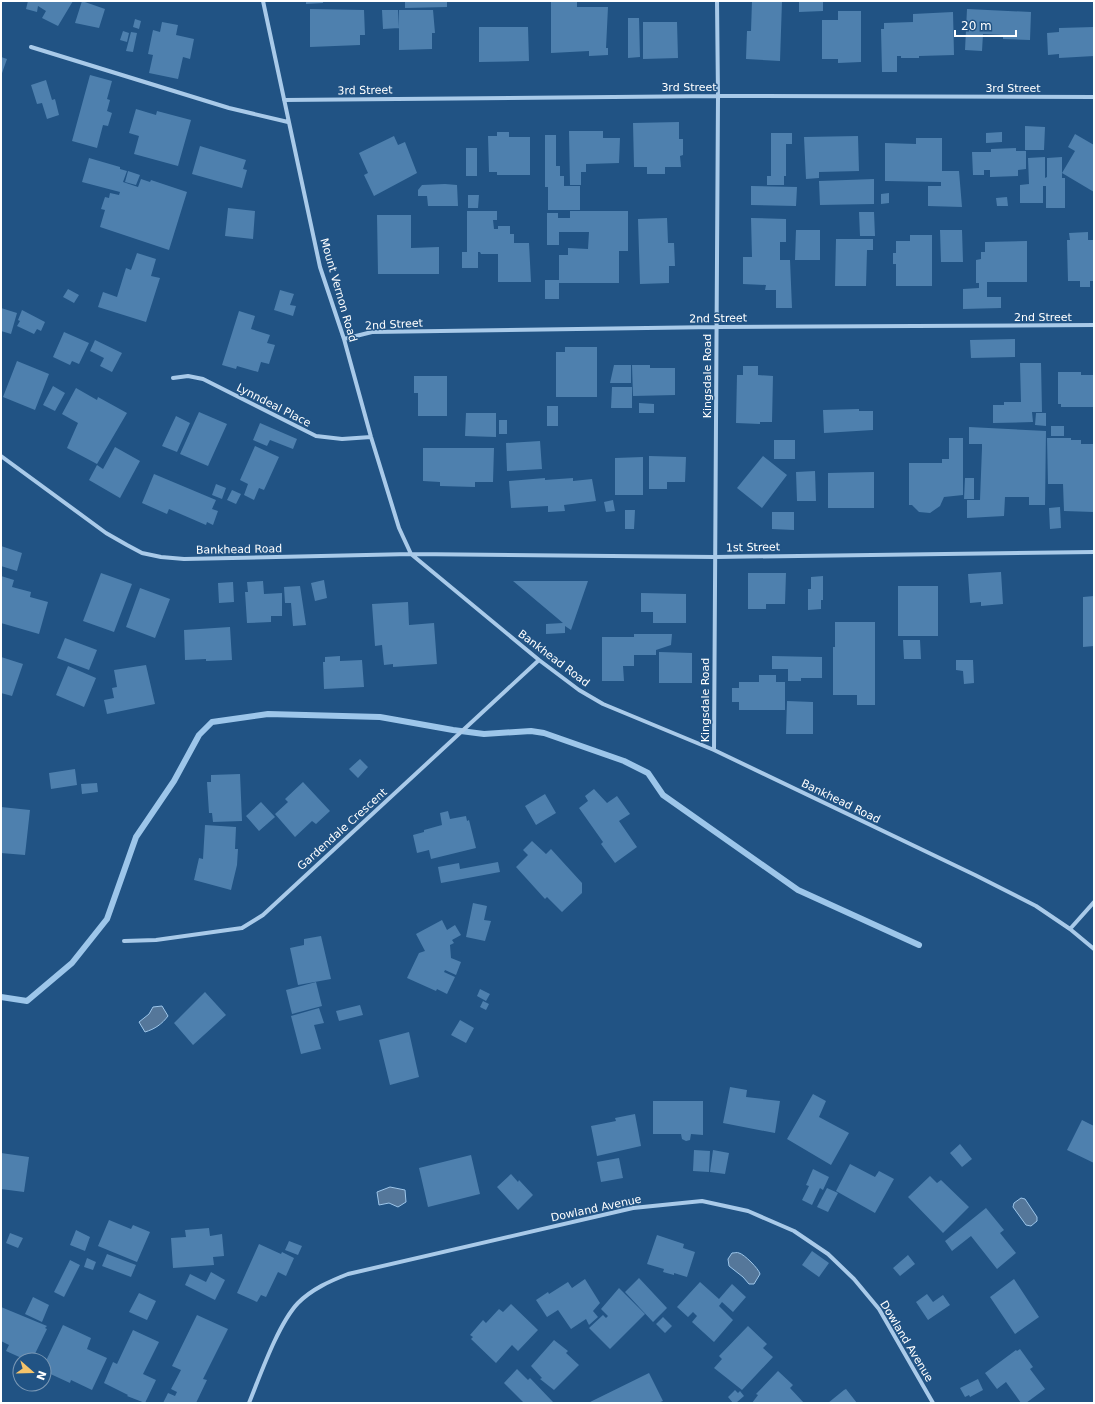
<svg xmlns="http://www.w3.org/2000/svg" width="1095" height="1404" viewBox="0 0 1095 1404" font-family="'DejaVu Sans',sans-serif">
<rect width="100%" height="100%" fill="#215384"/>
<path fill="#55779a" stroke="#9dc6ea" d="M162,1006L168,1016C162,1024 155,1029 145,1032L139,1022L149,1014L153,1007Z
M390,1187L405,1190L406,1202L398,1207L389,1203L379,1205L377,1192Z
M1021,1198L1025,1199L1037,1217V1221L1031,1226L1026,1225L1013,1207L1014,1203Z
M732,1253C735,1253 737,1252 739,1253C744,1254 759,1269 760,1274L754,1284H749L743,1277L729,1266L728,1259Z"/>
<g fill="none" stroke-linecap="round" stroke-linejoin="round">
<path stroke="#9dc6ea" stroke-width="6" d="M1,997L27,1001L72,963L107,919L136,837L174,781L199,735L212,722L268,714L380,717L453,730L484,734L531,731L544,733L624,761L648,773L663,795L798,890L919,945"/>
</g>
<path fill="#4e80ae" d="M28,1H73L58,26L42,18L46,11L38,6L37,12L26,9Z
M82,1L105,9L99,28L75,23Z
M306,1H323V3L306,4Z
M405,1H447V7L405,8Z
M752,1H782L780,61L746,59L747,31H751Z
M799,1H823V11L799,12Z
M551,2H577V7H608L606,48H608V55L589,56V51L551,53Z
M310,9L364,10L365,35H360V45L310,47Z
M967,9L1031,12L1030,40L1003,39V35L983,34L982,51L965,50Z
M382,10H398L399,28L383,29Z
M399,10H433L435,33H432V49L399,50Z
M838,11H861V62L838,63V59H822V20H838Z
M953,12L954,55L919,56V58H901V56H897V72H882L881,29H884V23L913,22V14Z
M628,18H639L640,57L628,58Z
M135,19L141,21L139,29L133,27Z
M162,22L178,25L176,35L194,39L190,59L183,57L178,79L149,73L153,55L148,54L153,30L160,32Z
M643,22H677L678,58L643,59Z
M479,27H528L529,61L479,62Z
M1094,27V56L1059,58V54L1048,55L1047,33L1059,32V28Z
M123,31L129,33L127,42L120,40Z
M131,32L137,33L133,52L126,51Z
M1,57L7,59L1,76Z
M90,75L112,81L107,99L110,100L107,111L112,113L108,126L103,125L97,148L72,141Z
M46,80L52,100L55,99L59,115L47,119L42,103L37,104L31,85Z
M136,109L156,115L157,111L191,120L178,166L134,154L139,136L129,133Z
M679,122V139H683V155L680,156L681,167H665V174H647V167H634L633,123Z
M1025,126L1045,127L1044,150H1025Z
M569,131H603V138H620L619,163L586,164V172H581V185H570Z
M497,132H509V137H530V175H497V172H489L488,136H497Z
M1002,132V142L986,143V133Z
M771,133H792V144H786V176H784V185H767V176H771Z
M1075,134L1094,145V192L1062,173L1075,151L1068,147Z
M545,135H556V166H560V176H564V186H580V210H548V187H545Z
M394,136L398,145L405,142L417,173L374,196L364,175L368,173L359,153Z
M858,136L859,171L819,172V178L806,179L804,137Z
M916,138H942V171H959L962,207L928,206V186H941V182L885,181V143L916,144Z
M200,146L246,160L243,169L247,170L242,188L192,174Z
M466,148H477V176H466Z
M1016,148V151H1026V169L1018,170V176L990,177V170H984V175H973L972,152H991V149Z
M1045,157V178L1047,177V158L1062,157V178H1065V208H1046V186H1043V203H1020V185L1029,184L1028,158Z
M89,158L120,167V169L127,171L123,182L138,187L141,179L150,182L151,180L187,192L169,250L100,227L105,210L101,209L105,197L109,198L110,193L119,195L120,192L82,182Z
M128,171L140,175L136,185L125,182Z
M874,179V204L820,205L819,181Z
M445,184L457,185L458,206H428L427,196H418V190L422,185Z
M751,186L797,187L796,206L751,205Z
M889,193V203L881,204V194Z
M468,195H479L478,208H468Z
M1007,197L1008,206H997L996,198Z
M228,208L255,211L253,239L225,236Z
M467,211H497V220H493L494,229H498V226H510V234H514V243H529L531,282H498V254H481L480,252H478V268H462V252H467Z
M570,211H628V251H619V283H559V299H545V280H559V255H568V248L588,249L589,232H559V245H547V213H558V218H570Z
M859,212H874L875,236H860Z
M377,215H411V248L439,247V274H378Z
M667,218L668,243H674L675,266H669V283L640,284L638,219Z
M751,218L786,219V242H780V260H790L792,308H776V290H765L766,285L743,284V257H752Z
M796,230H820V260H795Z
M940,230H962L963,262H941Z
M1088,232V240H1094V281H1090V287H1080V281H1068L1067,240H1070L1069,233Z
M910,235H932V286H896V264H893V253H896V241H910Z
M836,239H873V250H867L866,286H835Z
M1027,241V282H987V297H1001V308L963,309V289L979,288V283H976V260L981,259V252H985V242Z
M137,253L156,259L151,276L160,278L146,322L98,307L103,292L117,297L126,268L131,270Z
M68,289L79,295L74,303L63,297Z
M280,290L294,294L290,305L296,306L293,316L274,310Z
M1,308L17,313L11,334L1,331Z
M22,310L45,322L41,331L37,329L34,334L17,326L20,321L18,320Z
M239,311L255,316L251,329L270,335L267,343L275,345L269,364L261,362L258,372L237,366L236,369L222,365Z
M64,332L89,343L79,364L72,361L70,365L53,357Z
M1015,339V357L971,358L970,340Z
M95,340L122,353L112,372L100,366L104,358L90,351Z
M565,347H597V397H556V352H565Z
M17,361L49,374L35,410L3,397Z
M1020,363H1041L1042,412H1032L1033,422L993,423V405H1004V402H1021Z
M614,365H631V383H610Z
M632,365H650V368H675V395L633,396Z
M743,366H758V375L773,376L772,422H760V424L736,423L737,375H743Z
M1058,372H1081V375H1094V407H1061V404H1058Z
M414,376H447V416H418V393H414Z
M53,386L65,393L55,411L43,405Z
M612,387H632V408H611Z
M76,388L97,400L98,397L127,413L97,464L67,448L78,423L62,414Z
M639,403L654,404V413H639Z
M547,406H558V426H547Z
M859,409V411H873V430L824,433L823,410Z
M199,412L227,424L208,466L180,454Z
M466,413H496V437L465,436Z
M1036,413H1046V426L1035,425Z
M176,416L190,423L177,452L162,446Z
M499,420H507V434H499Z
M260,423L297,439L293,449L270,440L267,446L253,440Z
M1051,426H1064V436H1051Z
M969,427L1046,431L1045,505H1029V497H1005L1004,516L967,518V500H980L982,448V444H969Z
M949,438H963V495L944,497L940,506L930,513L919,512L912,505H909V463H942V459H949Z
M1047,438H1071V440H1081V444H1094V512L1064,511L1063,484H1048Z
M774,440H795V459H774Z
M540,441L542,469L507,471L506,443Z
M255,446L279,457L264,490L259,488L254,500L244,495L248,484L240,480Z
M115,447L140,461L120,498L89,480L97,465L103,469Z
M423,448H494L493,482H475V487L440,486V482L423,481Z
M649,456L686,457L685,482H667V489H649Z
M763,456L787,475L762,508L737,488Z
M643,457V495H615V458Z
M815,471L816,501H797L796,472Z
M874,472V508H828V473Z
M154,474L216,500L212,509L218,511L213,525L207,522L206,525L169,509L167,514L142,503Z
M545,478V480L573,478V481L592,479L596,501L564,505L565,511L548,512V506L511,508L509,481Z
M965,478H974V499H964Z
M216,484L226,488L222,499L212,495Z
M232,490L241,494L236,504L227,500Z
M613,500L615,511L606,512L604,502Z
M1060,507L1061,528L1050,529L1049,508Z
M625,510H635L634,529H625Z
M772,512H794V530L772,529Z
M1,546L22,553L17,571L1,566Z
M1001,572L1003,604L981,606V602L970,603L968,574Z
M101,573L132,584L114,632L83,621Z
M748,573H786L785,604H766V609H748Z
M1,576L14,580L12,587L31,592L30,597L48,602L39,634L1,623Z
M823,576V600H821V609L808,610V589H811V577Z
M324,580L327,598L315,601L311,583Z
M263,581L264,594L282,593V616H271V622L247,623L245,592H248L247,582Z
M513,581H588L571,630L565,626V633L546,634V624L563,623Z
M233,582L234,602L219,603L218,583Z
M300,586L306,625L293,626L291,603H285L284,587Z
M898,586H938V636H898Z
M140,588L170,599L155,638L126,627Z
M641,593L686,594V623H653V612H641Z
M1094,596V646L1083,647V597Z
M408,602L409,625L434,623L437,664L393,667V664L384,665L382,645L375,646L372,604Z
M835,622H875V705H857V695H833V647H835Z
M230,627L232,660L206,661V659L185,660L184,630Z
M634,634H672L671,645L656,650V655H634V666H623L624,681H602V637H634Z
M65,638L97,650L89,670L57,658Z
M903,640H920L921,659H904Z
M659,652L692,653V683H659Z
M340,656V661L362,660L364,687L324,689L323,662H325V657Z
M772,656L822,657V678H801V681H788V669H772Z
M1,657L23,664L12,696L1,693Z
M956,660H973L974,683L964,684L963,671L956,670Z
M146,665L155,704L107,714L104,700L114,698L112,688L117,687L114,670Z
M68,666L96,678L84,707L56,695Z
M759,675H776V682H785V710H739V702H732V688H739V682H759Z
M787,701L813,702V734H786Z
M360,759L368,767L358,778L349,769Z
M75,769L77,785L51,789L49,773Z
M240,774L242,821L213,822L212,813H209L207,782H211V775Z
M303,782L330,811L316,824L312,821L295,837L275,814L288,802L285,799Z
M97,783L98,792L82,794L81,784Z
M594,789L607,803L617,796L630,814L619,821L637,847L615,863L601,844L603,842L579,808L588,801L585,796Z
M545,794L556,813L536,825L525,806Z
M261,802L275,817L259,831L246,816Z
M1,807L30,810L25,855L1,853Z
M448,811L450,819L466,816L467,821L469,820L476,848L431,859L429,850L417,853L413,835L424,832V830L442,825L440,813Z
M205,825L236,827L235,849H238L237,865L231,890L194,880L199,858L203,859Z
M532,841L546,854L551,849L582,883V893L562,912L547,897L545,899L516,867L528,855L523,850Z
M498,862L500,872L441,883L438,867L459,863L460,869Z
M473,903L487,906L484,920L491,921L485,941L466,937Z
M442,920L447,930L455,925L461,935L452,940L454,943L450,945L451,958L461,962L456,975L445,970L444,972L455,977L447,994L437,989L436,991L407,978L419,953L425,951L416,934Z
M321,936L331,979L298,985L290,948L304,945V939Z
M316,982L322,1006L292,1014L286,990Z
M480,989L490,994L486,1001L477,996Z
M205,992L226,1015L193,1045L174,1023Z
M483,1001L489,1004L486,1010L480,1007Z
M360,1005L363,1015L339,1021L336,1011Z
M319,1008L324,1023L314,1025L321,1049L301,1054L291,1016Z
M460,1020L474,1028L466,1043L451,1035Z
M409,1032L419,1077L390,1085L379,1040Z
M730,1087L747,1090L746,1097L780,1101L775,1133L723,1123Z
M813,1094L826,1101L819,1117L849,1133L831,1165L787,1139Z
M653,1101H703V1135L691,1134L690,1140L686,1141L682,1139L681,1134H653Z
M635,1114L641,1146L597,1156L591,1126L616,1121L615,1118Z
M1082,1120L1094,1126V1163L1067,1150Z
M960,1144L972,1159L962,1167L950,1153Z
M694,1150L710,1151L709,1172L693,1171Z
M713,1150L729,1153L725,1174L710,1172Z
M1,1153L29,1157L24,1192L1,1189Z
M471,1155L480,1194L428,1207L419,1168Z
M619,1158L623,1178L601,1182L597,1162Z
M850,1164L875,1177L879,1171L894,1179L875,1213L836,1191Z
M813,1169L829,1177L823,1190L820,1188L812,1205L802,1200L809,1186L806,1185Z
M511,1174L518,1182L519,1180L533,1195L518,1210L497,1187Z
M930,1176L937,1183L941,1180L969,1207L943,1233L908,1197Z
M827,1188L838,1193L828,1212L817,1207Z
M986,1208L1004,1230L1000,1233L1016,1253L997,1269L971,1236L952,1251L945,1241Z
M109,1220L131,1229L133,1225L150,1232L137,1262L98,1246Z
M209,1228L210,1236L222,1234L224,1256L213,1257L214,1265L173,1268L171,1238L186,1237L185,1230Z
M76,1230L90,1237L85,1251L70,1245Z
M10,1233L23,1238L18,1248L6,1243Z
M657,1235L684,1244L683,1248L695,1252L687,1277L674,1273V1275L663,1272L664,1269L647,1264Z
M289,1241L302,1246L298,1255L285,1250Z
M259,1244L281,1254L282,1252L294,1258L286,1276L278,1272L266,1297L261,1295L257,1302L237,1293Z
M812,1251L829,1263L819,1277L802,1265Z
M107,1254L136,1265L131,1277L102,1266Z
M908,1255L915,1264L900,1276L893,1268Z
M87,1258L96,1262L93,1270L84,1267Z
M70,1260L80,1265L64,1297L54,1292Z
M211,1272L225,1280L215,1300L185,1285L190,1274L206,1282Z
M639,1278L667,1308L653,1322L625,1292Z
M585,1279L600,1303L593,1311L598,1317L589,1325L586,1319L571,1329L558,1310L547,1317L536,1300L548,1292L549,1294L568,1282L572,1288Z
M1014,1279L1039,1317L1015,1334L990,1297Z
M700,1282L719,1299L732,1284L746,1297L733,1312L722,1302L719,1306L733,1320L714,1342L692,1322L697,1316L693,1312L688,1317L677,1307Z
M619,1288L645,1314L610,1349L589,1328L603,1315L606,1318L608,1316L601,1309Z
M139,1293L156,1301L147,1320L129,1312Z
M927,1294L933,1302L943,1295L950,1305L928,1320L916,1302Z
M33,1297L49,1305L42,1322L25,1314Z
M511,1304L538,1330L518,1351L512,1345L496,1363L471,1339L473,1337L470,1335L483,1320L486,1323L499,1309L503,1312Z
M1,1307L47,1326L45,1328L47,1329L32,1360H26L6,1351L9,1345L1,1341Z
M197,1315L228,1329L203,1379L207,1380L196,1403H163L168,1393L175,1396L177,1392L171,1389L181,1370L172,1366Z
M663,1317L672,1326L665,1333L656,1324Z
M63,1325L91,1338L87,1349L107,1358L92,1390L71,1380L70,1383L44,1371V1365Z
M748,1326L767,1344L763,1348L773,1357L742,1390L714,1368L722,1359L719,1356Z
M133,1330L159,1342L143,1374L156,1380L145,1403L127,1396L128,1395L104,1383L113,1362L117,1364Z
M554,1340L568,1351L566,1353L579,1365L554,1390L540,1379L542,1378L531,1366Z
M1020,1349L1033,1367L1030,1369L1045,1389L1026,1403H1021L1006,1382L997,1389L985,1373L1016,1350L1017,1351Z
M517,1369L528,1380L530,1378L553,1402L524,1403L504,1383Z
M778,1371L793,1385L790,1388L804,1403H752L758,1395L756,1394Z
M649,1373L663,1401L658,1403H588Z
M978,1379L983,1390L970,1397L969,1395L965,1397L960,1388Z
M846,1389L857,1403H828L844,1390Z
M735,1390L738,1393L740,1391L744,1396L736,1403H733L728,1397Z"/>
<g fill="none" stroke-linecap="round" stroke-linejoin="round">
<path stroke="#a9cae9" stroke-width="4" d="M263,1L320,267L344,339L371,437L399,528L411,554L715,557L1094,552
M31,47L229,108L288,122
M284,100L718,96L1094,97
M344,339L372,332L716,327L1094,325
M173,378L188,376L203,379L316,436L342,439L371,437
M1,456L106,533L127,545L142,553L161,557L184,559L411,554L539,660L579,690L603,704L714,750L975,875L1036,906L1070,929L1094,949
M714,750L718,96L717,1
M1070,929L1094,902
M124,941L156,940L242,928L263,915L539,660
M249,1403C260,1376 278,1324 298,1303C312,1289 330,1281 348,1274L633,1208L702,1201L748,1211L794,1231L828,1254L854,1279L879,1309L933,1403"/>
</g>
<g text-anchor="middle" stroke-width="3" stroke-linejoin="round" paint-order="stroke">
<g font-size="11" fill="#fff" stroke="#215384">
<text x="689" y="91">3rd Street</text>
<text x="1013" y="92">3rd Street</text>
<text transform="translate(365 90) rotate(-1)" y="4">3rd Street</text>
<text transform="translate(339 290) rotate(74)" y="4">Mount Vernon Road</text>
<text x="1043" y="321">2nd Street</text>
<text transform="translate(718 318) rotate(-1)" y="4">2nd Street</text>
<text transform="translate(394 324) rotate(-3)" y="4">2nd Street</text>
<text transform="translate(707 376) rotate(-90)" y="4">Kingsdale Road</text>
<text transform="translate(274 405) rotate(27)" y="4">Lynndeal Place</text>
<text transform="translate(753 547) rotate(-1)" y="4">1st Street</text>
<text transform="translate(239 549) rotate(-1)" y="4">Bankhead Road</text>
<text transform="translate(554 658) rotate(37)" y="4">Bankhead Road</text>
<text transform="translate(705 700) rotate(-90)" y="4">Kingsdale Road</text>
<text transform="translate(841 801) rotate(26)" y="4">Bankhead Road</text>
<text transform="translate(342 829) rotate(-42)" y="4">Gardendale Crescent</text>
<text transform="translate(596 1208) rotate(-12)" y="4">Dowland Avenue</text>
<text transform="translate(907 1341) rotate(59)" y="4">Dowland Avenue</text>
</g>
</g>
<rect width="1095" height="1404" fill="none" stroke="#ffffff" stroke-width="4"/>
<g transform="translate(32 1372) rotate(110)"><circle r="19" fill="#215384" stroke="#7a98b5"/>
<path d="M0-3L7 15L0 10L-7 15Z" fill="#f5c46b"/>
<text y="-6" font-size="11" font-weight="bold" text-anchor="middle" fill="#ffffff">N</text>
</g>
<path d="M955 30v6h61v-6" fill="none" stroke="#ffffff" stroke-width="2"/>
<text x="961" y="30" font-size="12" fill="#ffffff" stroke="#215384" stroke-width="3" paint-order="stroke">20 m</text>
</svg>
